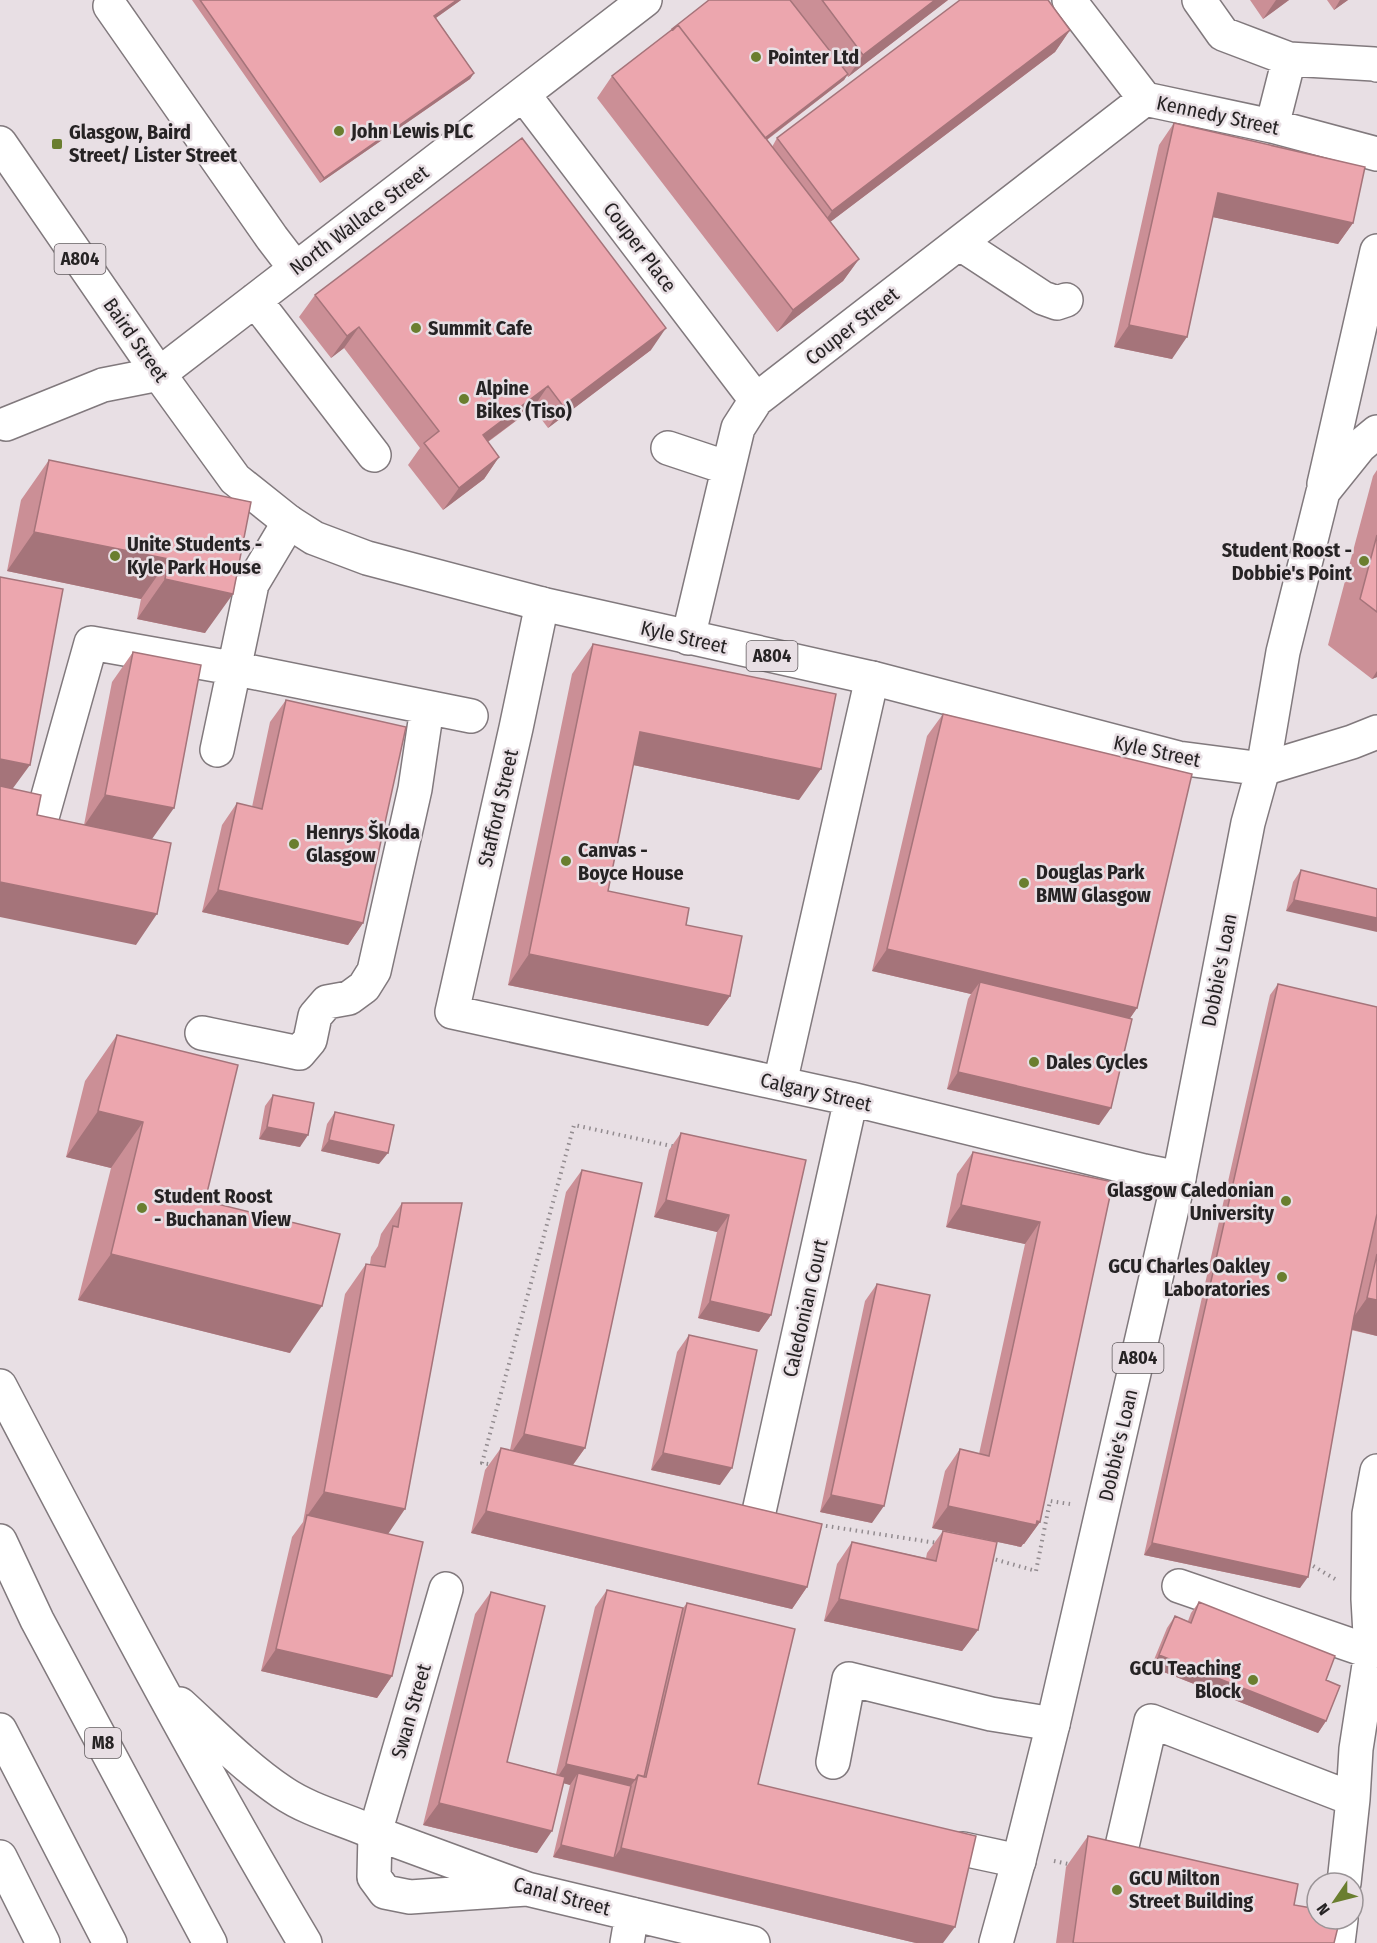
<svg xmlns="http://www.w3.org/2000/svg" width="1377" height="1943" viewBox="0 0 1377 1943" font-family="'Fira Sans Condensed',sans-serif">
<rect width="100%" height="100%" fill="#e8dfe4"/>
<g fill="none" stroke-linecap="round" stroke-linejoin="round">
<g stroke="#81797d" stroke-width="36">
<path id="minor" d="M1069,0L1145,99L1272,126L1377,154
M1199,0L1223,34L1289,59L1374,64L1377,65
M110,6L272,238L295,268
M523,94L756,400
M1272,126L1289,59
M959,243L1043,298L1057,303L1066,300
M255,300L374,455
M6,424L103,385L159,374L645,0
M1377,432L1360,446L1323,492L1283,652L1263,769L1352,742L1377,732
M668,448L728,468
M1324,484L1377,251
M542,604L516,728L452,1012L851,1099L1144,1171L1179,1178
M688,638L738,428L756,400L1145,99
M217,750L252,584L289,522
M43,814L91,643L232,668L471,716
M202,1033L299,1053L310,1040L315,1016L327,1002L349,998L364,987L374,971L415,789L427,708
M780,1083L872,678
M758,1516L851,1099
M1179,1586L1371,1652
M446,1589L375,1833L374,1877L385,1892L410,1897L527,1889
M833,1762L849,1679L991,1714L1053,1724
M375,1833L527,1889L753,1943
M963,1849L1019,1861
M1116,1872L1151,1721L1353,1799L1356,1749L1371,1652L1368,1599L1369,1514L1377,1471
M1344,1883L1353,1799
M627,1943L632,1914
M1338,1943L1341,1919"/>
</g>
<g stroke="#81797d" stroke-width="36">
<path id="major" d="M0,143L159,374L235,479L289,522L314,538L367,558L542,604L872,678L1178,758L1263,769L1248,823L1179,1178L1053,1724L1020,1856L996,1943"/>
</g>
<g stroke="#81797d" stroke-width="36">
<path id="highway" d="M0,1386C98,1573 197,1761 305,1943
M0,1541L37,1620L210,1943
M180,1704C213,1734 245,1767 282,1792C310,1811 344,1819 375,1833
M0,1730L110,1943
M0,1857L43,1943"/>
</g>
<path stroke="#928b8f" stroke-width="4" stroke-dasharray="1.5 4.5" stroke-linecap="butt" d="M494,1465L482,1463L574,1125L676,1147
M820,1525L937,1543
M990,1558L1036,1571L1050,1501L1070,1504
M1308,1563L1335,1579
M1054,1861L1073,1865"/>
<use href="#minor" stroke="#fff" stroke-width="33"/>
<use href="#major" stroke="#fff" stroke-width="33"/>
<use href="#highway" stroke="#fff" stroke-width="33"/>
</g>
<path fill="#cb8f96" d="M192,0H461L436,18L474,73L470,79L320,183Z
M709,0H948L848,77L847,75L844,80L767,140L772,147L777,138L1070,30L1055,52L830,222L859,259L843,281L777,332L597,98L612,76L670,32L672,29Z
M1250,0H1289L1263,19Z
M1327,0H1348L1334,10Z
M1174,123L1353,223L1338,244L1213,217L1172,359L1114,347L1159,145Z
M315,295L651,350L548,428L533,408L488,442L499,457L484,479L443,510L408,465L420,448L344,348L331,358L299,317Z
M49,460L251,502L205,633L137,619L141,599L7,571L21,500Z
M1377,470V677L1372,679L1328,645L1373,476Z
M593,644L799,800L633,765L608,891L686,925L730,996L708,1026L508,985L572,674Z
M133,652L152,839L119,832L136,945L13,789L37,815L84,825L112,682Z
M286,700L363,923L348,945L202,912L222,825L237,803L252,807L270,722Z
M943,714L1137,1008L1130,1018L1099,1125L947,1089L968,999L971,994L872,971L927,736Z
M1301,870L1377,889L1286,911L1293,882Z
M1278,984L1377,1007V1336L1351,1330L1300,1588L1144,1555L1270,995Z
M117,1035L205,1201L290,1353L78,1300L111,1168L66,1157L85,1081Z
M273,1095L300,1147L259,1139L265,1106Z
M335,1112L379,1164L321,1151L327,1124Z
M681,1133L806,1160L771,1315L759,1332L698,1318L717,1232L654,1217L669,1150Z
M973,1152L1113,1182L1040,1522L1024,1544H1023L1021,1547L932,1528L945,1471L960,1449L979,1454L1025,1244L946,1227L957,1174Z
M582,1170L585,1448L573,1465L807,1587L792,1609L471,1533L485,1470L501,1448L510,1450L566,1192Z
M402,1203L388,1534L392,1676L377,1698L261,1671L292,1537L303,1522L345,1294L366,1264H370L371,1257L378,1246L381,1234Z
M877,1284L872,1523L820,1512L865,1301Z
M689,1335L720,1485L651,1470L677,1352Z
M943,1531L978,1630L962,1651L824,1621L837,1564L852,1542L926,1558L927,1553Z
M607,1590L683,1608L687,1603L758,1784L916,1943L553,1857L570,1785L564,1783L537,1853L423,1825L475,1614L491,1592L507,1762L556,1774L595,1607Z
M1199,1602L1326,1680V1721L1318,1733L1151,1667L1167,1628L1175,1616L1188,1621L1191,1613Z
M1088,1836L1294,1905L1334,1943H1056L1066,1867Z"/>
<path fill="#a5747a" d="M457,0H461L430,22L434,16Z
M935,0H948L848,77L863,55Z
M1276,0H1289L1263,19Z
M1340,0H1348L1334,10Z
M1070,30L1055,52L817,232L832,211Z
M474,73L470,79L320,183L324,178Z
M848,74L844,80L756,148L760,142Z
M1218,193L1353,223L1338,244L1203,215Z
M859,259L843,281L777,332L793,310Z
M1129,325L1187,337L1172,359L1114,347Z
M359,327L344,348L331,358L347,336Z
M666,328L651,350L548,428L563,406Z
M548,386L533,408L467,457L483,435Z
M499,457L484,479L443,510L459,488Z
M34,532L169,559L141,599L7,571Z
M165,579L233,594L205,633L137,619Z
M1377,671V677L1372,679Z
M640,732L821,769L799,800L619,762Z
M0,759L30,765L8,795L0,794Z
M105,795L174,808L152,839L84,826Z
M0,882L157,914L136,945L0,917Z
M218,890L363,923L348,945L202,912Z
M1294,900L1377,918V932L1286,911Z
M887,949L1137,1008L1122,1030L980,982L971,994L872,971Z
M529,954L730,996L708,1026L508,985Z
M958,1072L1111,1108L1099,1125L947,1089Z
M98,1111L143,1122L111,1168L66,1157Z
M267,1127L308,1135L300,1147L259,1139Z
M329,1140L388,1153L379,1164L321,1151Z
M666,1200L729,1215L717,1232L654,1217Z
M961,1205L1040,1222L1025,1244L946,1227Z
M111,1254L322,1306L290,1353L78,1300Z
M1367,1298L1377,1300V1336L1346,1328Z
M710,1301L771,1315L759,1332L698,1318Z
M524,1434L585,1448L569,1470L509,1456Z
M663,1453L732,1468L720,1485L651,1470Z
M324,1492L405,1509L384,1540L307,1516Z
M831,1495L884,1506L872,1523L820,1512Z
M948,1506L1040,1522L1024,1544H1023L1021,1547L932,1528Z
M486,1511L807,1587L792,1609L471,1533Z
M1152,1543L1308,1577L1300,1588L1144,1555Z
M839,1599L978,1630L962,1651L824,1621Z
M276,1649L392,1676L377,1698L261,1671Z
M1159,1655L1326,1721L1318,1733L1151,1667Z
M566,1764L635,1780L623,1797L578,1773L570,1785L555,1781Z
M439,1803L552,1831L537,1853L423,1825Z
M561,1845L614,1858L606,1869L553,1857Z
M621,1848L955,1927L943,1943H916L606,1869Z"/>
<path fill="#eca6ae" stroke="#a5747a" stroke-width="1.5" d="M200,0H457L434,16L474,73L324,178Z
M709,0H790L848,74L765,138L678,25L673,30L672,29Z
M822,0H935L863,55Z
M960,0H1048L1070,30L832,211L777,138Z
M678,25L859,259L793,310L612,76Z
M1174,123L1365,167L1353,223L1218,193L1187,337L1129,325Z
M522,138L666,328L563,406L548,386L483,435L499,457L459,488L424,443L439,431L359,327L347,336L315,295Z
M49,460L251,502L233,594L165,579L169,559L34,532Z
M1377,535V612L1360,599Z
M0,577L63,589L30,765L0,759Z
M593,644L836,694L821,769L640,732L608,891L689,908L686,925L742,936L730,996L529,954Z
M133,652L201,665L174,808L105,795Z
M286,700L406,727L363,923L218,890L237,803L262,809Z
M943,714L1192,774L1137,1008L887,949Z
M0,786L41,795L37,815L171,843L157,914L0,882Z
M1301,870L1377,889V918L1294,900Z
M980,982L1132,1019L1111,1108L958,1072Z
M1278,984L1377,1007V1214L1354,1317L1308,1577L1152,1543Z
M117,1035L238,1065L205,1201L340,1234L322,1306L111,1254L143,1122L98,1111Z
M273,1095L314,1103L308,1135L267,1127Z
M335,1112L394,1125L388,1153L329,1140Z
M681,1133L806,1160L771,1315L710,1301L729,1215L666,1200Z
M973,1152L1113,1182L1040,1522L1037,1521L1036,1525L948,1506L960,1449L989,1456L1040,1222L961,1205Z
M582,1170L642,1183L585,1448L524,1434Z
M402,1203H462L405,1509L324,1492L366,1264L385,1267L393,1226L398,1227Z
M1377,1254V1300L1367,1298Z
M877,1284L930,1295L884,1506L831,1495Z
M689,1335L757,1350L732,1468L663,1453Z
M501,1448L822,1524L807,1587L486,1511Z
M307,1515L423,1542L392,1676L276,1649Z
M943,1531L997,1542L978,1630L839,1599L852,1542L936,1561Z
M607,1590L683,1608L644,1777L638,1775L635,1780L566,1764Z
M491,1592L545,1606L507,1762L565,1777L552,1831L439,1803Z
M1199,1602L1335,1656L1326,1680L1340,1686L1326,1721L1159,1655L1175,1616L1191,1623Z
M687,1603L795,1629L758,1784L976,1836L955,1927L621,1848L638,1775L646,1777Z
M578,1773L631,1786L614,1858L561,1845Z
M1088,1836L1298,1884L1294,1905L1317,1909V1919H1340L1334,1943H1073Z"/>
<g fill="#6a7e2f" stroke="#e8dfe4" stroke-width="2">
<circle cx="756" cy="57" r="6"/>
<circle cx="339" cy="131" r="6"/>
<rect x="51" y="138" width="12" height="12" rx="3"/>
<circle cx="416" cy="328" r="6"/>
<circle cx="464" cy="399" r="6"/>
<circle cx="115" cy="556" r="6"/>
<circle cx="1364" cy="561" r="6"/>
<circle cx="294" cy="844" r="6"/>
<circle cx="566" cy="861" r="6"/>
<circle cx="1024" cy="883" r="6"/>
<circle cx="1034" cy="1062" r="6"/>
<circle cx="1286" cy="1201" r="6"/>
<circle cx="142" cy="1208" r="6"/>
<circle cx="1282" cy="1277" r="6"/>
<circle cx="1253" cy="1680" r="6"/>
<circle cx="1117" cy="1890" r="6"/>
</g>
<g text-anchor="middle" stroke-width="5" stroke-linejoin="round" paint-order="stroke">
<g fill="#e8dfe4" stroke="#605b5e" stroke-width="1.5">
<rect x="54.5" y="244" width="51" height="30" rx="4.5"/>
<rect x="746.5" y="641" width="51" height="30" rx="4.5"/>
<rect x="1112.5" y="1343" width="51" height="30" rx="4.5"/>
<rect x="85" y="1728" width="36" height="30" rx="4.5"/>
</g>
<g font-size="18" font-weight="bold" fill="#262324">
<text x="80" y="265">A804</text>
<text x="772" y="662">A804</text>
<text x="1138" y="1364">A804</text>
<text x="103" y="1749">M8</text>
</g>
<g font-size="20" font-weight="bold" fill="#262324" stroke="#e8dfe4" text-anchor="start">
<text x="768" y="64">Pointer Ltd</text>
<text x="351" y="138">John Lewis PLC</text>
<text x="69" y="139">Glasgow, Baird<tspan x="69" dy="23">Street/ Lister Street</tspan></text>
<text x="428" y="335">Summit Cafe</text>
<text x="476" y="395">Alpine<tspan x="476" dy="23">Bikes (Tiso)</tspan></text>
<text x="127" y="551">Unite Students -<tspan x="127" dy="23">Kyle Park House</tspan></text>
<text x="1352" y="557" text-anchor="end">Student Roost -<tspan x="1352" dy="23">Dobbie's Point</tspan></text>
<text x="306" y="839">Henrys Škoda<tspan x="306" dy="23">Glasgow</tspan></text>
<text x="578" y="857">Canvas -<tspan x="578" dy="23">Boyce House</tspan></text>
<text x="1036" y="879">Douglas Park<tspan x="1036" dy="23">BMW Glasgow</tspan></text>
<text x="1046" y="1069">Dales Cycles</text>
<text x="1274" y="1197" text-anchor="end">Glasgow Caledonian<tspan x="1274" dy="23">University</tspan></text>
<text x="154" y="1203">Student Roost<tspan x="154" dy="23">- Buchanan View</tspan></text>
<text x="1270" y="1273" text-anchor="end">GCU Charles Oakley<tspan x="1270" dy="23">Laboratories</tspan></text>
<text x="1241" y="1675" text-anchor="end">GCU Teaching<tspan x="1241" dy="23">Block</tspan></text>
<text x="1129" y="1885">GCU Milton<tspan x="1129" dy="23">Street Building</tspan></text>
</g>
<g font-size="20" fill="#262324" stroke="#e8dfe4">
<text transform="translate(1218 115) rotate(12)" y="7">Kennedy Street</text>
<text transform="translate(359 220) rotate(-37)" y="7">North Wallace Street</text>
<text transform="translate(640 247) rotate(53)" y="7">Couper Place</text>
<text transform="translate(852 326) rotate(-38)" y="7">Couper Street</text>
<text transform="translate(136 340) rotate(55)" y="7">Baird Street</text>
<text transform="translate(684 637) rotate(13)" y="7">Kyle Street</text>
<text transform="translate(1157 751) rotate(12)" y="7">Kyle Street</text>
<text transform="translate(498 808) rotate(-77)" y="7">Stafford Street</text>
<text transform="translate(1219 970) rotate(-79)" y="7">Dobbie's Loan</text>
<text transform="translate(816 1092) rotate(13)" y="7">Calgary Street</text>
<text transform="translate(805 1308) rotate(-77)" y="7">Caledonian Court</text>
<text transform="translate(1118 1445) rotate(-77)" y="7">Dobbie's Loan</text>
<text transform="translate(411 1711) rotate(-74)" y="7">Swan Street</text>
<text transform="translate(562 1896) rotate(15)" y="7">Canal Street</text>
</g>
</g>
<g transform="translate(1335 1901) rotate(235)"><circle r="28" fill="#e8dfe4" stroke="#9a9497" stroke-width="1.5"/>
<path d="M0-4.5L10 22L0 15L-10 22Z" fill="#6a7e2f"/>
<text y="-9" font-size="16" font-weight="bold" text-anchor="middle" fill="#262324">N</text>
</g>
</svg>
